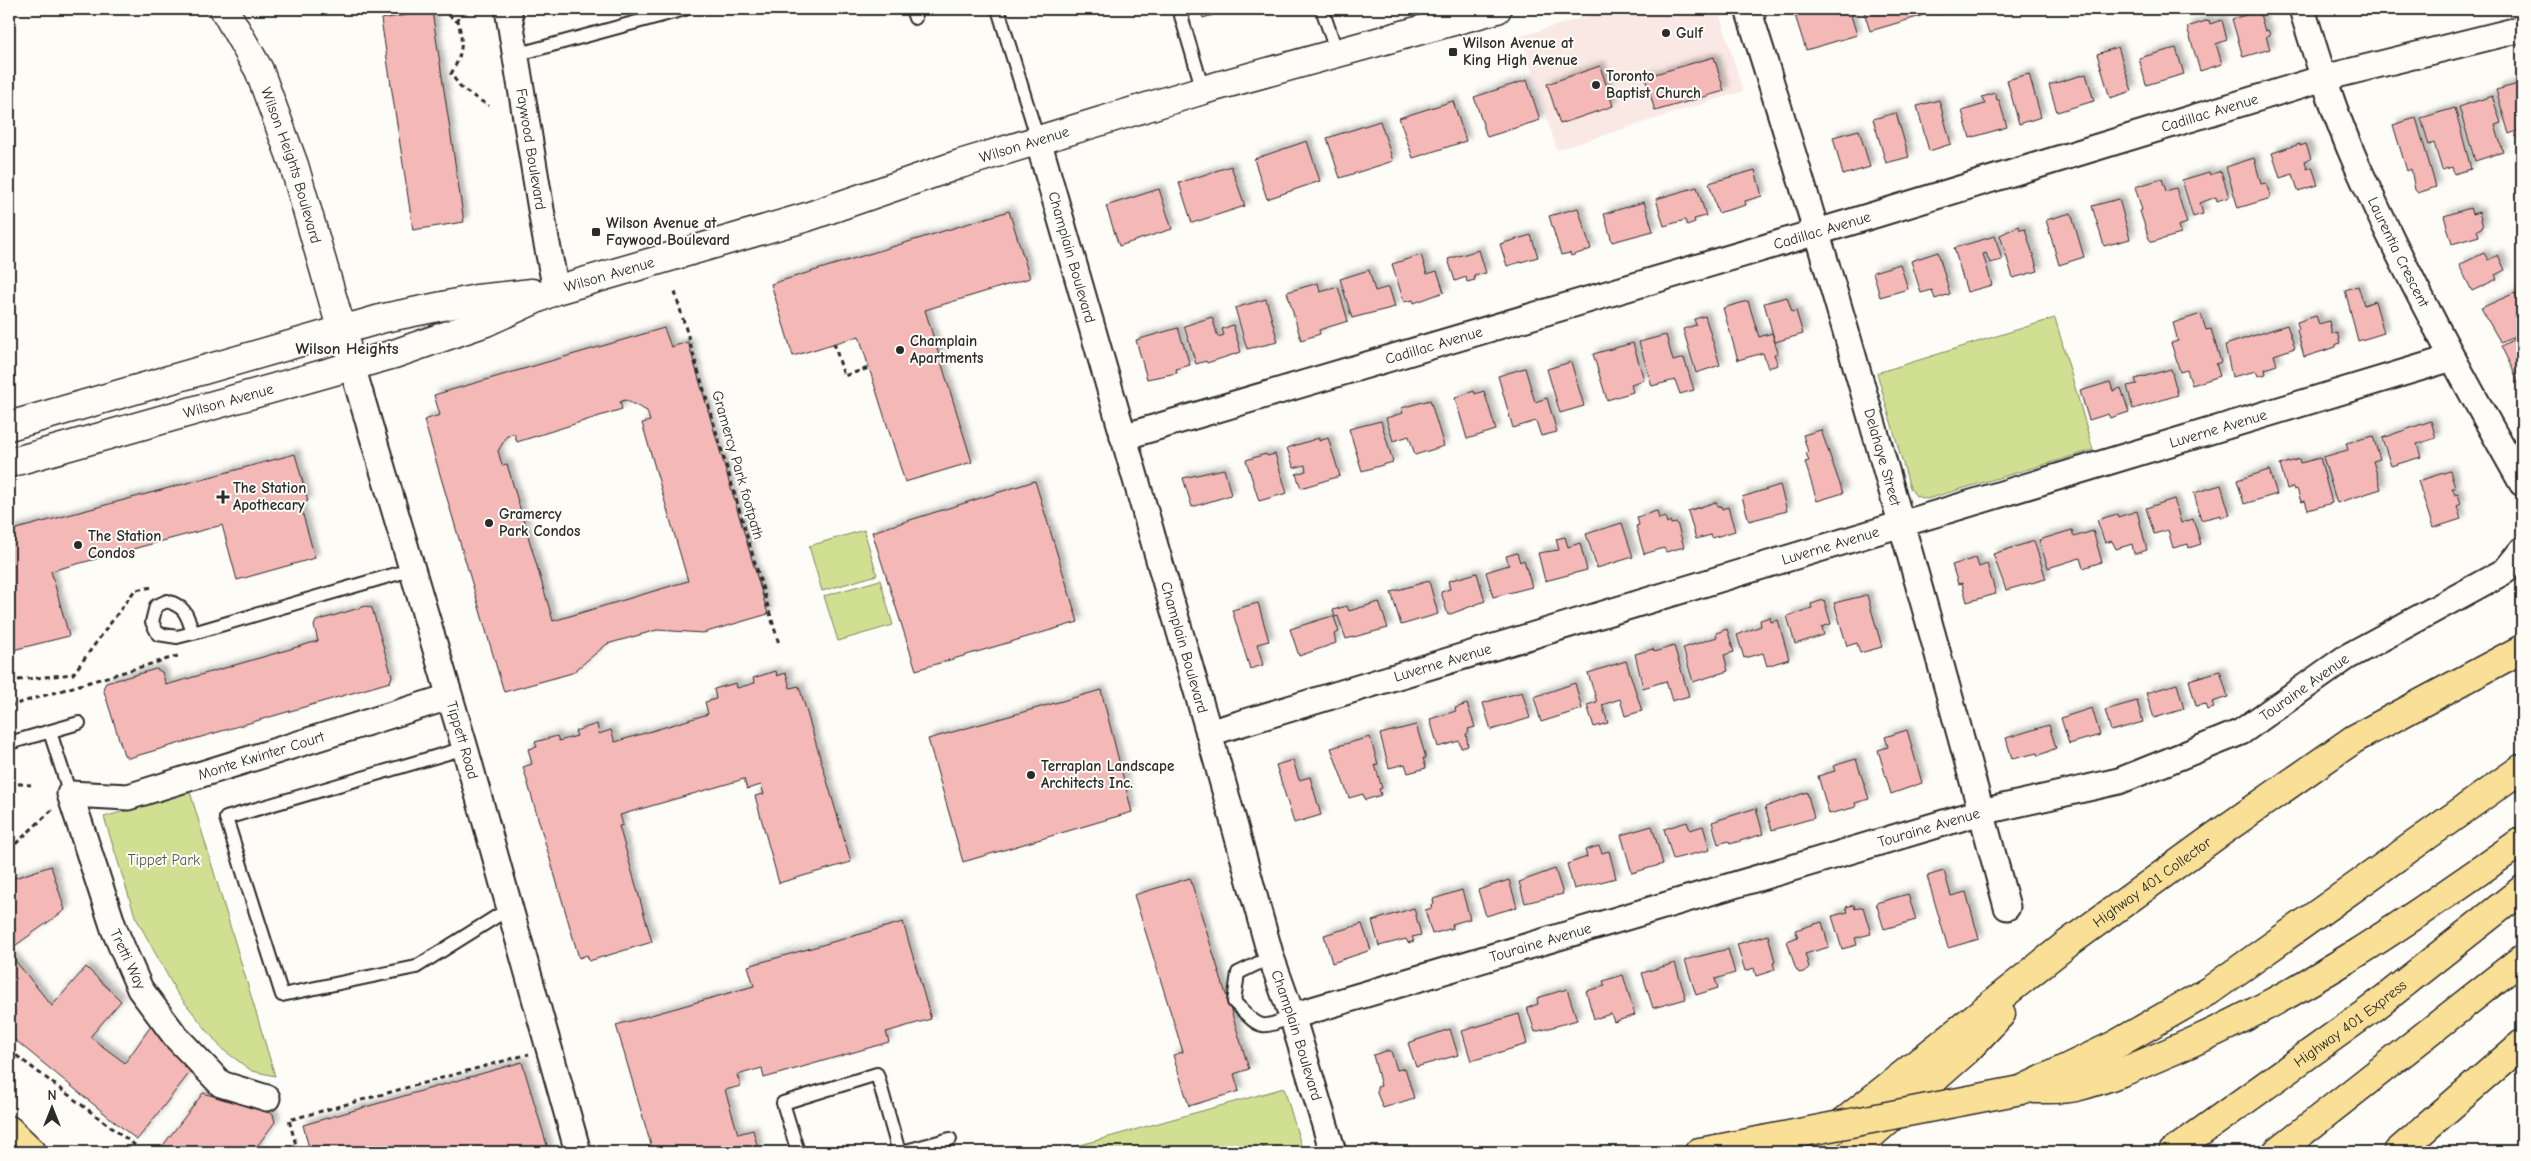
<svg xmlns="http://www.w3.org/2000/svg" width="2531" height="1161" viewBox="0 0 2531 1161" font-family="'Comic Neue',sans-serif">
<defs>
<filter id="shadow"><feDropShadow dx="4.5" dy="-4.5" stdDeviation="2.5" flood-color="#0004"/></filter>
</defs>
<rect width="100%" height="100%" fill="#fdfcf7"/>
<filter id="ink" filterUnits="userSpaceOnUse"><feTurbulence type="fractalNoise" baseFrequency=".02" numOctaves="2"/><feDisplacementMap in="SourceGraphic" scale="10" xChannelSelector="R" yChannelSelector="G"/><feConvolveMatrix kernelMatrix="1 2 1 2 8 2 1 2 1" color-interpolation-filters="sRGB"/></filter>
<g filter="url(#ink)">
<path fill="#fae8e4" d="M1612,9H1718L1743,91L1557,150L1521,36Z"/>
<path fill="#d1df93" stroke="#7e855f" d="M2055,318L2093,450L1927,499L1916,496L1910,488L1877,373Z
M864,530L877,575L822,591L809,546Z
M880,580L893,625L838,641L824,596Z
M190,792L275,1076L252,1071L222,1049L177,993L135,916L104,817Z
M1284,1088L1303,1152H1055Z"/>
<path fill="#f4b8b7" stroke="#2b2b2b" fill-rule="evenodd" filter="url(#shadow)" d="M1200,9H1218L1219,13L1203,18Z
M1793,9H1849L1857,35L1806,50Z
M1863,9H1919L1921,16L1870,31Z
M1932,9H1956L1934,15Z
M432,11L464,222L413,230L381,19Z
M2259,11L2265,31L2268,30L2270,35L2266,36L2270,49L2243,57L2232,19Z
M2209,20L2210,24L2222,20L2227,40L2216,44L2222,64L2200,71L2187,27Z
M2118,47L2132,91L2110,98L2097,54Z
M2176,48L2184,74L2146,85L2139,58Z
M1714,57L1724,91L1655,111L1645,77Z
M1600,66L1613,106L1560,124L1547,84Z
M2029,74L2041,117L2019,124L2007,80Z
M2086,74L2094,101L2057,112L2049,85Z
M1527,80L1540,120L1487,137L1474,97Z
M2522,83V129L2509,134L2496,90Z
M1995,93L1997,100H1999L2007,127L1970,138L1962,111L1985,104L1982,97Z
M2492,96L2501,123L2495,125L2503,152L2475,161L2459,107Z
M1939,100L1951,144L1929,151L1917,106Z
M1453,101L1466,141L1413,158L1399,118Z
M2455,108L2471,169L2454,174L2452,167L2442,170L2434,143L2429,145L2421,118Z
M1896,113L1909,157L1886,163L1873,119Z
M2416,118L2436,187L2418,193L2415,190L2411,169L2407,171L2393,125Z
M1380,121L1393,161L1340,178L1327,138Z
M1859,130L1870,167L1843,175L1833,137Z
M1307,141L1320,181L1267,199L1254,159Z
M2300,144V146L2306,144L2311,159L2305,161L2307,169L2312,167L2318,185L2298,191L2293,174L2280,178L2272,153Z
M2254,158L2261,184L2266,183L2271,198L2238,208L2226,167Z
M1231,166L1245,206L1192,223L1179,183Z
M1755,170L1762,196L1745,201L1746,205L1718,213L1709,183Z
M2221,171L2229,197L2217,201L2216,197L2200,203L2203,214L2193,217L2182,180L2209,172L2210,175Z
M2162,179L2166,191L2176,188L2187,223L2178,226L2181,234L2152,242L2149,239L2140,211L2142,210L2135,187Z
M1697,187L1706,216L1694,219L1695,222L1687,225L1685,220L1664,226L1656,199Z
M1159,189L1172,229L1119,246L1106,206Z
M2119,199L2130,239L2104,246L2092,206Z
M1644,202L1653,231L1612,242L1604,214Z
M1578,208L1591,249L1571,256L1570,253L1561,255L1549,216Z
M2470,208L2472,214L2479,212L2483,227L2477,230L2479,236L2452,244L2444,216Z
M1009,211L1030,278L925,310L972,462L905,482L859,336L793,356L771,284Z
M2071,213L2084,257L2059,265L2046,220Z
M2019,226L2020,230L2025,229L2038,271L2013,278L2000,235Z
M1531,235L1538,257L1507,266L1500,244Z
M1995,236L2002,260L1990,263L1986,253L1983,254L1992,285L1967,292L1954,248Z
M1479,250L1486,273L1474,276L1475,280L1467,282L1466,277L1455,281L1448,259Z
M1938,252L1950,294L1935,299L1932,290L1921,293L1911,261Z
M2484,253L2488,260L2498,255L2505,270L2495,275L2497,279L2472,291L2459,265Z
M1421,255L1427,274L1437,271L1444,292L1414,303L1413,300L1404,302L1392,264Z
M1900,264L1908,289L1880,297L1873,272Z
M1369,270L1375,291L1389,287L1395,307L1352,318L1340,279Z
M1318,283L1320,292L1338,287L1348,321L1319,330L1320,334L1301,340L1287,292Z
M2358,286L2364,305L2375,301L2384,333L2358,341L2345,290Z
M2515,293L2522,307V318L2518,322L2522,332L2501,343L2481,308Z
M1787,297L1792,312L1796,311L1803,334L1775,342L1764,303Z
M1266,299L1278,342L1247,349L1235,308Z
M1748,301L1759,337L1772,333L1778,353L1774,354L1778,365L1768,368L1763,353L1738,360L1723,308Z
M2201,314L2206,330L2211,329L2221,362L2216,364L2220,376L2192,385L2187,370L2180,372L2171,343L2178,341L2173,323Z
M1705,316L1720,365L1696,373L1683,329L1696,325L1694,319Z
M2316,316L2319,324L2329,321L2332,334L2337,332L2340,343L2336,344V347L2304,357L2297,330L2299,329L2297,322Z
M1212,317L1218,337L1224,335L1222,329L1233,325L1241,352L1207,363L1206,361L1196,364L1184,326Z
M2287,325L2295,348L2274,355L2277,365L2265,369L2266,374L2258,376L2256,371L2232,377L2225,345Z
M664,328L671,347L688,342L768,614L703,633L657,630L607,644L572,673L504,692L424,420L440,415L434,395ZM625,400L647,411L650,421L642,423L688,581L553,621L507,464L502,465L498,451L507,436L514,433L517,442L622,409L620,402Z
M1178,328L1190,365L1176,369L1177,373L1147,379L1136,340Z
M1666,335L1673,361L1684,358L1694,390L1680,394L1675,380L1652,386L1639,342Z
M2522,335V381L2519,382L2501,346Z
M1633,343L1644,380L1631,384L1633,392L1607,400L1593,354Z
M1571,362L1584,406L1560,413L1547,369Z
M1525,368L1535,402L1547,398L1557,432L1541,436L1536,421L1513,428L1498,376Z
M2171,369L2178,395L2133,409L2127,386L2137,384L2135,379Z
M2110,382L2113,391L2121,388L2129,412L2110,418L2108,414L2089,420L2080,391Z
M1474,391L1475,394L1484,391L1496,430L1467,439L1455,398Z
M1430,400L1444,446L1415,455L1409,436L1393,441L1386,418L1403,413L1401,408Z
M1381,421L1393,462L1362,471L1349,429Z
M2431,421L2436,438L2417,444L2421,457L2391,466L2382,438Z
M1821,430L1843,493L1817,501L1805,462L1809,461L1806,453L1808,452L1803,435Z
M2373,436L2380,459L2373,461L2381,489L2337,503L2323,457L2348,450L2346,443Z
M1319,438V441L1328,438L1340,476L1301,488L1296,474L1306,471L1305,465L1294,468L1287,448Z
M295,454L308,501L300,504L315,558L237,580L222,525L51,571L69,636L9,651V531Z
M1266,454L1267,456L1275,454L1287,493L1259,501L1246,460Z
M2320,458L2332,503L2308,510L2305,501L2301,502L2297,489L2294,490L2293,487L2287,489L2280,465L2299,459L2300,463Z
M1224,469L1231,495L1192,507L1183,478Z
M2269,470L2277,494L2244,504L2237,480Z
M2450,471L2455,488H2452L2455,495L2458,494L2461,504L2457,506L2461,519L2433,528L2418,481Z
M1035,481L1078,622L916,670L872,532Z
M1780,485L1787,511L1749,521L1742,497Z
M2221,485L2230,515L2221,518V515L2201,520L2194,493Z
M2174,499L2181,523L2193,519L2201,544L2189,548L2188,544L2173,548L2168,530L2154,534L2146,508Z
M1716,502L1718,507L1721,506L1722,509L1728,507L1735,531L1712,538L1711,535L1696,539L1688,511Z
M1657,511L1659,519L1665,517L1667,523L1670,521L1671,524L1677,523L1684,547L1666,552L1664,548L1644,554L1636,526L1639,525L1637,517Z
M2137,511L2147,550L2134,554L2132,544L2116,549L2112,541L2105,543L2097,520L2117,514L2118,517Z
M1622,523L1633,557L1597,568L1586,534Z
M2072,530L2074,537L2093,531L2102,562L2083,568L2080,558L2048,568L2039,540Z
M1565,537L1568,547L1580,543L1587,570L1545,581L1538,553L1559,550L1556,539Z
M2034,541L2046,579L2006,590L1993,554Z
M1517,553L1520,562L1524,560L1532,587L1493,597L1486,572L1509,565L1506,556Z
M1976,558L1979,567L1987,564L1996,594L1967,602L1962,583L1958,584L1952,565Z
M1477,573L1485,601L1448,615L1441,592L1450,589L1448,581Z
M1429,581L1438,614L1401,625L1391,592Z
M1867,595L1882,647L1860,653L1857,643L1847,646L1834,603Z
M1824,600L1831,624L1822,627L1824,635L1795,644L1787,616L1812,608L1811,604Z
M1379,602L1388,628L1346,639L1338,616L1335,617L1333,610L1347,606L1349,611Z
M1258,603L1269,641L1257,644L1263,665L1250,669L1232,610Z
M366,606L372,608L392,676L390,682L129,758L124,755L103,688L106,683L156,669L162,672L166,685L318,641L314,626L316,621Z
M1329,617H1334L1339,632L1334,634L1336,643L1299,656L1290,629Z
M1770,617L1771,622L1778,620L1789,659L1767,666L1763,653L1744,658L1737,635L1761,626L1760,620Z
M1727,629L1734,652L1724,655L1728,671L1693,682L1683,648L1717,637L1716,633Z
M1674,646L1689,696L1672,701L1666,681L1643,688L1635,654L1653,649L1654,652Z
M1626,661L1642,711L1625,716L1620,699L1602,705L1608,723L1594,727L1587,705L1597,702L1588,673Z
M776,671L777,676L786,673L790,688L799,686L851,862L779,883L755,796L764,794L761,785L747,789L744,779L620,815L623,825L619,826L652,942L589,961L587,955L579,958L523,767L532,764L528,749L537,747L535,742L557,736L559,741L577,736L575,731L597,724L599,734L611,730L615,742L708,714L705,702L716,699L714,689L736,683L737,688L755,683L753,678Z
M2220,671L2228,697L2212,702L2214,708L2207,710L2205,704L2196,706L2189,680Z
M1575,683L1582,709L1541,722L1534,697Z
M2177,684L2184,709L2154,718L2146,693Z
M1101,690L1132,812L963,862L928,739Z
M1522,692L1530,718L1491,730L1483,703Z
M2137,701L2143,722L2111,731L2105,710Z
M1467,704L1475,727L1468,729L1469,732L1466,734L1468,746L1461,748L1459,741L1438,747L1430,719L1456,711L1455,708Z
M2092,708L2100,735L2069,744L2061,718Z
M1416,725L1426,758H1423L1426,768L1408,773L1405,764L1389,768L1380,734Z
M2049,725L2056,748L2038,756L2037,753L2012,759L2006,738Z
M1907,730L1922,783L1891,794L1878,750L1888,747L1885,737Z
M1370,737L1378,764L1375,765L1382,788L1379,789L1381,795L1365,800L1363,794L1349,798L1331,748Z
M1856,759L1869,799L1855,803L1856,807L1829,814L1818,776L1835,771L1833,766Z
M1293,760L1299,780L1310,777L1321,815L1294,823L1276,765Z
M1807,792L1814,818L1772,830L1765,807Z
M1756,808L1763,834L1730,844L1729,841L1718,844L1712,822Z
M1687,822L1690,830L1703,826L1710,850L1673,859L1664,829Z
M1652,826L1663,864L1632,873L1621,835Z
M1599,846L1602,853L1609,851L1616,878L1574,889L1567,864L1587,857L1585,850Z
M51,866L65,910L9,950V880Z
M1555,869L1563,894L1525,903L1519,882Z
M1944,871L1951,896L1966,892L1979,939L1948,948L1927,876Z
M1190,878L1249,1069L1234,1074L1239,1091L1189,1106L1173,1055L1183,1052L1134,895Z
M1509,880L1517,907L1486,916L1478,890Z
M1462,890L1470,919L1452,924L1453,928L1432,934L1425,910L1432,908L1431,905L1434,904L1433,899Z
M1908,894L1916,920L1884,929L1876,903Z
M1854,905L1855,909L1863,907L1871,934L1855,938L1857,945L1842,949L1832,916L1848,912L1846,907Z
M1414,908L1421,935L1412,937L1414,941L1408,943L1406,939L1379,946L1372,921Z
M903,922L931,1019L886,1032L889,1042L764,1078L762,1068L737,1075L741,1086L725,1090L738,1134L753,1130L759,1152H653L616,1025L754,986L748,966Z
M1822,922L1829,947L1805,954L1809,967L1807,971L1799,973L1795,967L1787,941L1798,937L1795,930Z
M1362,924L1371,950L1332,963L1324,935Z
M1768,935L1775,962L1773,963L1775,970L1756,976L1754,968L1745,971L1737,944Z
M1728,949L1735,973L1715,979L1718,988L1696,995L1685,960Z
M9,953L52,1006L86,967L121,1001L90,1037L125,1063L151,1026L191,1071L137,1140L9,1035Z
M1675,963L1686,999L1653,1008L1642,973Z
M1623,975L1635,1015L1614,1022L1611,1014L1594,1019L1586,991L1605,986L1603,981Z
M1567,989L1577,1020L1535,1032L1527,1008L1538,1004L1537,998Z
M1519,1014L1527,1044L1471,1061L1462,1031Z
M1450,1029L1458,1055L1416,1067L1408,1043Z
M1386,1051H1391L1397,1070L1405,1068L1414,1098L1383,1108L1377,1093V1087L1381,1086L1373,1055Z
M522,1062L549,1152H310L303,1125Z
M203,1093L273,1114L275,1122L255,1149L260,1152H167L161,1148Z"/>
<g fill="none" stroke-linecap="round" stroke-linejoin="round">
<g stroke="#2b2b2b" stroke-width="16">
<path id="service" d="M912,9L915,18
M998,9L1038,140
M1179,9L1203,90
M1322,9L1337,53
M1428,9L1433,26
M515,55L685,9
M193,633C187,615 186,607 167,601L156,606L152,622L158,634L177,637L193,633L389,576L411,570
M50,732L70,794
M9,743L79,723
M465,748L226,818L282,995L416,967L510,908
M1271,957L1238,973L1234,1002C1260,1027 1258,1032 1292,1016
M798,1152L783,1103L877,1074L899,1152
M902,1152L950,1139"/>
</g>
<g stroke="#2b2b2b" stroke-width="29">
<g id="minor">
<path id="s1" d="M508,9L545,234L556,290"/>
<path id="s2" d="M1748,9C1842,306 1926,606 2007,907"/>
<path id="s3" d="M2302,9C2318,61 2334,113 2356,163C2405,273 2463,379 2522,483"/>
<path id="s4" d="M1038,140L1209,733L1271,957L1292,1016L1333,1152"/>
<path id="s5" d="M352,366L465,748L578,1152"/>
<path id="s6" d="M1123,437L1851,222L2324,78L2522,29"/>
<path id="s7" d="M1209,733L2452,358"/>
<path id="s8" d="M1292,1016L1981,812L2119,781L2241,732L2347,657L2505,571L2522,550"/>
<path id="s9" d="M267,1098L221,1084L176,1037L140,989L114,929L70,794L128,797L449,697"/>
</g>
</g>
<g stroke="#2b2b2b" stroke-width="31">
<g id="secondary">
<path id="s10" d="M224,9L259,70L294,165L346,345"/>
<path d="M9,426L384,318L477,299L532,293"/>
<path id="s11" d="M9,463L394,354L486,322L556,290L807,217L960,164L1203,90L1497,9"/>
</g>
</g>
<g stroke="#2b2b2b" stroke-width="31">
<g id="motorway">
<path d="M2035,1089C2048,1089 2063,1090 2076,1087C2112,1078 2146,1062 2179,1048C2303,995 2413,918 2522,841"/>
<path d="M2021,1090L2115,1045L2209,991L2522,768"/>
<path d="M9,1130L32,1152"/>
<path d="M1699,1152L1717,1149"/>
<path id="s12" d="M1806,1152L2067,944L2221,832L2354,739L2522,649"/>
<path d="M1852,1152L1966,1051L2001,1014"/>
<path id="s13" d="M2173,1152L2373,1008L2522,890"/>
<path d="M2277,1152L2522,959"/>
<path d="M2398,1152L2522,1044"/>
</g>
</g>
<path stroke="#2b2b2b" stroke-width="3" stroke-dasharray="5 4" stroke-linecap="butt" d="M441,9L458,22
M456,9C461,39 467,46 451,74L462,89L489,106
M675,292L779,644
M834,343L844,376L869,368
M9,681L73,674L135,590L153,587
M9,706L181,655
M9,783L31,785
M9,850L52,810
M9,1050L144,1152
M298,1152L289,1120L529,1054
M1245,1152L1261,1148L1270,1152
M1300,1152L1308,1150"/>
<use href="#service" stroke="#fdfcf7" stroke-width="12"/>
<use href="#minor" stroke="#fdfcf7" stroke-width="25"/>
<use href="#secondary" stroke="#fdfcf7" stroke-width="28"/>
<use href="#motorway" stroke="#fadf96" stroke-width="28"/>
<g stroke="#2b2b2b" stroke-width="31" stroke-linecap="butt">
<path id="motorway-bridge" d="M1717,1149L2021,1090"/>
</g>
<use href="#motorway-bridge" stroke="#fadf96" stroke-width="28"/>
</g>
</g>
<g fill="#2b2b2b" stroke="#fdfcf7" stroke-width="2">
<circle cx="1666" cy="33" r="5"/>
<rect x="1448" y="47" width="10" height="10" rx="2.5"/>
<circle cx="1596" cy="85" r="5"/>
<rect x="591" y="227" width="10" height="10" rx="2.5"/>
<circle cx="900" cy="350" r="5"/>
<path d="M220.5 489.5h5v5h5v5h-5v5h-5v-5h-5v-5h5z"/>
<circle cx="489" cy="523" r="5"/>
<circle cx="78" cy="545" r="5"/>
<circle cx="1031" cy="775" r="5"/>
</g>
<g text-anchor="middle" stroke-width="4" stroke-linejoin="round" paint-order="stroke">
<g font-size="15" font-weight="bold" fill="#2b2b2b" stroke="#fdfcf7" text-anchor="start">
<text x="1676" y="38">Gulf</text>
<text x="1463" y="48">Wilson Avenue at<tspan x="1463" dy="17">King High Avenue</tspan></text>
<text x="1606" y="81">Toronto<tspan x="1606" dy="17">Baptist Church</tspan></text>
<text x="606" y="228">Wilson Avenue at<tspan x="606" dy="17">Faywood Boulevard</tspan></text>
<text x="910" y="346">Champlain<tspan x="910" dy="17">Apartments</tspan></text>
<text x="233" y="493">The Station<tspan x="233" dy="17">Apothecary</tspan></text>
<text x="499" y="519">Gramercy<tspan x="499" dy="17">Park Condos</tspan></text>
<text x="88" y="541">The Station<tspan x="88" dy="17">Condos</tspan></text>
<text x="1041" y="771">Terraplan Landscape<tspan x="1041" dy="17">Architects Inc.</tspan></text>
</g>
<g font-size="15" fill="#2b2b2b" stroke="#fdfcf7">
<text dy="5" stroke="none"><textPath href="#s6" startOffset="1134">Cadillac Avenue</textPath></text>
<text dy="5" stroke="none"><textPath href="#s11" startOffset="1065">Wilson Avenue</textPath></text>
<text dy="5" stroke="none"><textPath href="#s1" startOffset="142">Faywood Boulevard</textPath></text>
<text dy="5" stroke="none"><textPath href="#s10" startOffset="171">Wilson Heights Boulevard</textPath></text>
<text dy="5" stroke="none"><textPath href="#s6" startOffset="729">Cadillac Avenue</textPath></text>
<text dy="5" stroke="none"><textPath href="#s3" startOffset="262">Laurentia Crescent</textPath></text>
<text dy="5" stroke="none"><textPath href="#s4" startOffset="122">Champlain Boulevard</textPath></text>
<text dy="5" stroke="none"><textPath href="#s11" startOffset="630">Wilson Avenue</textPath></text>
<text dy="5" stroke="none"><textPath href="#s6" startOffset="324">Cadillac Avenue</textPath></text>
<text dy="5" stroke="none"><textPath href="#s11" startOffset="228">Wilson Avenue</textPath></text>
<text dy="5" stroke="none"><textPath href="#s7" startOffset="1054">Luverne Avenue</textPath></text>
<text dy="5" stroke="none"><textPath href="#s2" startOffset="468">Delahaye Street</textPath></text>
<text transform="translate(738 465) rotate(74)" y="5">Gramercy Park footpath</text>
<text dy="5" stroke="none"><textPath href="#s7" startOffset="649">Luverne Avenue</textPath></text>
<text dy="5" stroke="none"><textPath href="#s4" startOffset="528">Champlain Boulevard</textPath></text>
<text dy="5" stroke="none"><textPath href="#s7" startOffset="244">Luverne Avenue</textPath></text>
<text dy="5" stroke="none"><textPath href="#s8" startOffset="1069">Touraine Avenue</textPath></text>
<text dy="5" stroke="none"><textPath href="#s5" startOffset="390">Tippett Road</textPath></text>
<text dy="5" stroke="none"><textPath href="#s9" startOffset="578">Monte Kwinter Court</textPath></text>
<text dy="5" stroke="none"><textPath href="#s8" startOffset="664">Touraine Avenue</textPath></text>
<text dy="5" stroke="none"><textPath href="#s12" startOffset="439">Highway 401 Collector</textPath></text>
<text dy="5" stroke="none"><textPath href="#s8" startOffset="259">Touraine Avenue</textPath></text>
<text transform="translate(128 959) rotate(65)" y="5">Tretti Way</text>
<text dy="5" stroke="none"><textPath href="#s13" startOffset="219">Highway 401 Express</textPath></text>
<text dy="5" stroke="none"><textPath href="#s4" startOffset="932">Champlain Boulevard</textPath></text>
</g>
<g font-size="15" fill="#545845" stroke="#fdfcf7">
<text x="164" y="865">Tippet Park</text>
</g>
<g font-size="16" font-weight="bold" fill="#2b2b2b" stroke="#fdfcf7">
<text x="347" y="354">Wilson Heights</text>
</g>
</g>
<rect width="2531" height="1161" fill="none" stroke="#fdfcf7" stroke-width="30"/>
<rect x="15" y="15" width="2501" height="1131" fill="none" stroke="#2b2b2b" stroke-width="2" filter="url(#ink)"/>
<g transform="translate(52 1108)" stroke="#fdfcf7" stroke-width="4" paint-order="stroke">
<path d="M0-4L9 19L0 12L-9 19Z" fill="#2b2b2b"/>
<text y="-8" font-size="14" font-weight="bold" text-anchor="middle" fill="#2b2b2b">N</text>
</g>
</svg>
